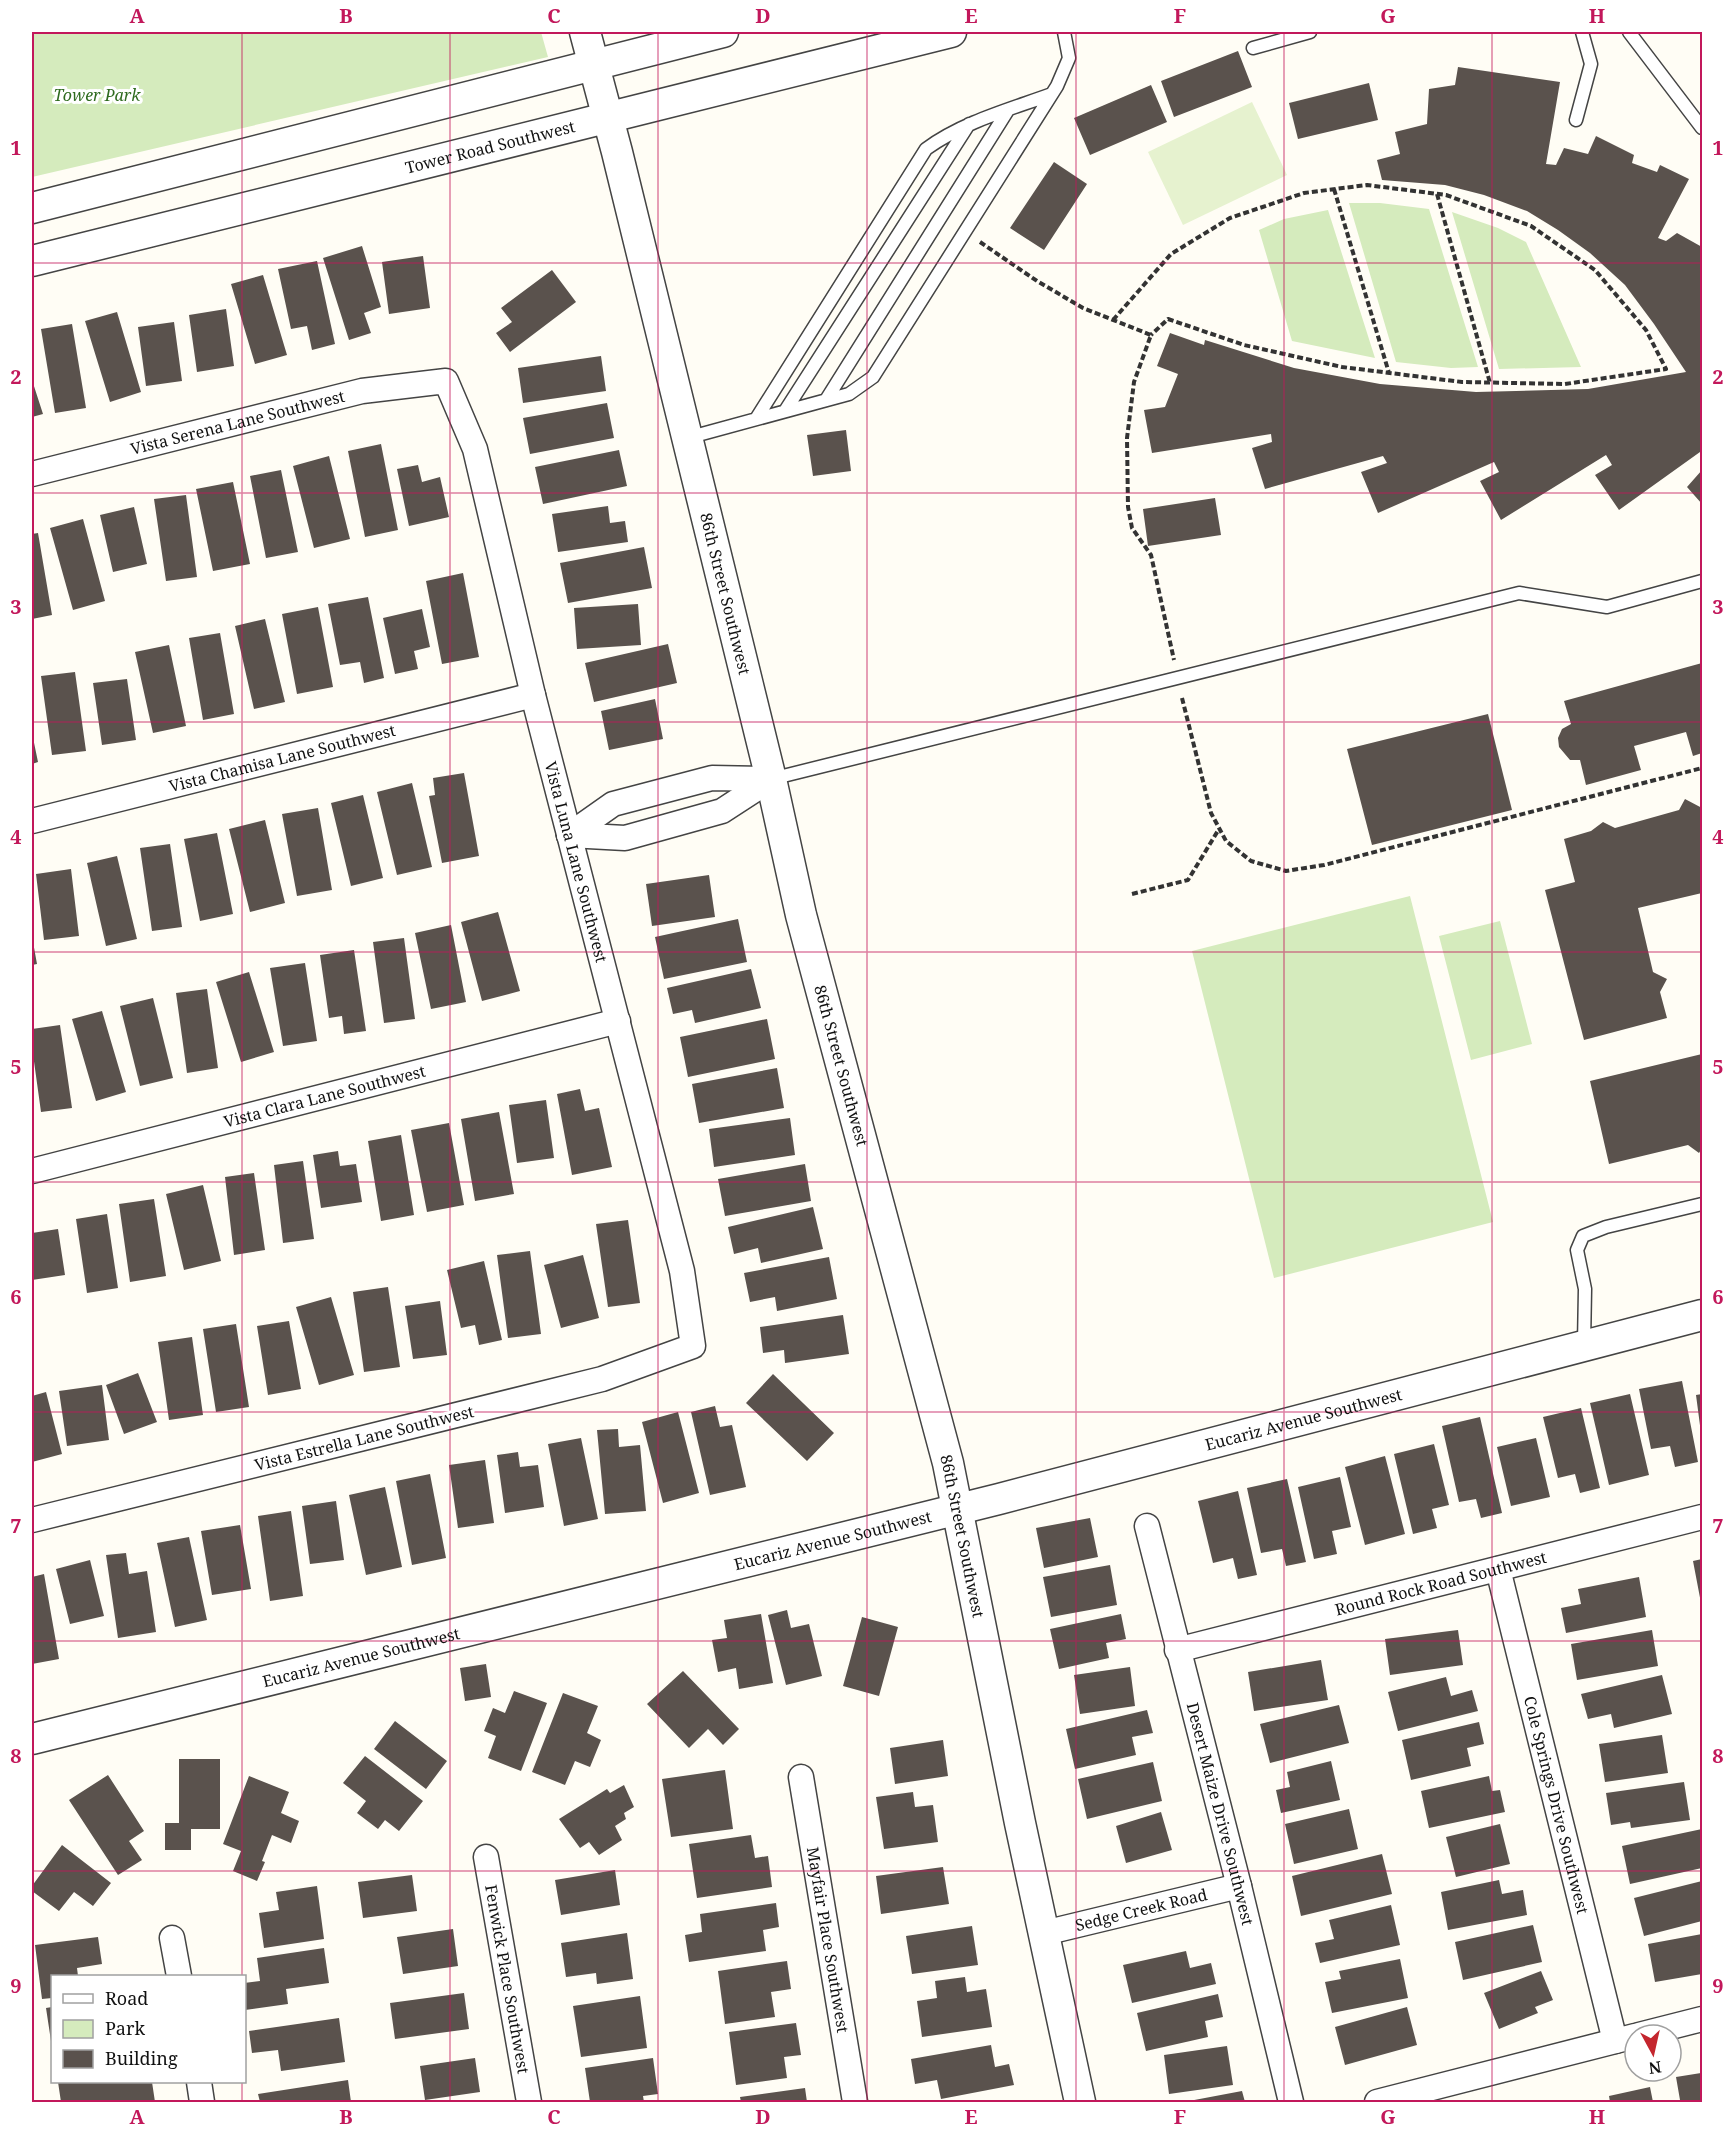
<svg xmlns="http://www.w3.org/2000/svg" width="1734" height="2134" viewBox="0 0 1734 2134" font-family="'Noto Serif',serif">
<rect width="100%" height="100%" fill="#fffdf5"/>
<path fill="#d5ebbd" d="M32,32H541L548,57L32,177Z
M1349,203H1380L1429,209L1478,367L1451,368L1396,362Z
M1328,210L1375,358L1292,341L1259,230L1284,219Z
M1452,212L1498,228L1526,242L1581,367L1499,369Z
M1410,896L1493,1222L1274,1278L1192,951Z
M1500,921L1532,1044L1471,1060L1439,936Z"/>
<path fill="#e6f2cf" d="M1252,102L1287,175L1183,225L1148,152Z"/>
<path fill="#5a524d" d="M1238,51L1252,87L1174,117L1161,81Z
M1458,67L1560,82L1546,164L1556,165L1564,148L1588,154L1596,136L1634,155L1632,163L1657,172L1660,165L1689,179L1658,238L1666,241L1677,233L1702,247V455L1700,452L1619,510L1595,475L1612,465L1606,455L1501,520L1480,481L1499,472L1494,462L1378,513L1361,472L1387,463L1383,456L1265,489L1252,448L1272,442L1271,434L1152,453L1144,410L1165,407L1178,374L1157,366L1170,333L1204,345L1205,340L1294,368L1380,384L1476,392L1588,389L1686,372L1654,324L1625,285L1590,253L1558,230L1527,211L1484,195L1445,185L1382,180L1377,160L1400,154L1395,132L1427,124L1429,89L1455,85Z
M1369,83L1378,120L1298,139L1289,103Z
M1151,85L1167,122L1090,155L1074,118Z
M1054,162L1087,184L1044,250L1010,228Z
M362,246L381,307L364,313L371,333L349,340L323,258Z
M423,256L430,308L389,314L382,262Z
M317,261L335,344L312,350L307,326L291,329L278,269Z
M552,270L576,302L510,352L496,333L512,322L501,308Z
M263,275L287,355L255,364L231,284Z
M226,309L234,366L197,372L189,315Z
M117,312L141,392L110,402L85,321Z
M174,322L182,381L146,386L138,327Z
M72,324L86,408L55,413L41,329Z
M601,356L606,391L523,403L518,368Z
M32,380L43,414L32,417Z
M607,403L614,438L530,454L523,418Z
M846,430L851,471L813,476L807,435Z
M381,444L398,530L365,537L348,451Z
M619,450L627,486L543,504L535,467Z
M329,456L350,539L314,548L293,466Z
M418,465L422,482L440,477L449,517L409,526L397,469Z
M281,470L298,552L266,558L250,476Z
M1702,470V504L1687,487Z
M233,482L250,564L213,571L196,489Z
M186,495L197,577L166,581L154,499Z
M1215,498L1221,535L1148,546L1143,509Z
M608,506L610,523L625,521L628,542L558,552L552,514Z
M134,507L147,564L113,572L100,515Z
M83,519L105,601L73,610L50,528Z
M38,533L52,615L32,619V534Z
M644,547L652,588L568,603L560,563Z
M463,573L479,657L442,664L426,581Z
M368,597L384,678L364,683L360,662L340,665L328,604Z
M638,604L641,645L577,649L574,608Z
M318,607L333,687L297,694L282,614Z
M422,609L430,647L414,651L418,669L395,674L383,618Z
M265,619L285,702L254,709L235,626Z
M220,633L234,714L203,720L189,638Z
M668,644L677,683L594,702L585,663Z
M169,645L186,726L153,733L135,652Z
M1702,663V753L1693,756L1686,732L1634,746L1641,770L1586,785L1580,760H1570L1559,747L1558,738L1562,729L1571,724L1564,701Z
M75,672L86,751L52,755L41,676Z
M127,679L136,740L102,745L93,683Z
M655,699L663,739L609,750L601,711Z
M1488,714L1512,810L1372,845L1347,749Z
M32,733L38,762L32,764Z
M464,773L479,856L442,863L429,796L435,795L433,778Z
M412,783L432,867L397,875L377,792Z
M363,795L383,878L351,886L331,803Z
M1685,799L1702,808V893L1638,908L1653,972L1667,979L1660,992L1667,1018L1584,1040L1545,890L1575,882L1564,839L1591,831L1603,822L1615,828L1679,810Z
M318,808L332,890L297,896L282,814Z
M265,820L285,903L250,912L229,829Z
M217,833L233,914L200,921L184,839Z
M170,844L182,927L152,931L140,848Z
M117,856L137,939L106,946L87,863Z
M71,869L79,936L44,940L36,874Z
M709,875L715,917L652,926L646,884Z
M498,912L520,991L482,1001L461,922Z
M738,919L747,962L664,979L655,937Z
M451,925L466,1002L431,1009L415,933Z
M404,938L415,1019L384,1023L373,942Z
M33,942L37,964L32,965V942Z
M354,950L366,1031L344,1034L342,1016L329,1018L320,955Z
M305,963L317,1041L283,1046L270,968Z
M751,969L761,1008L695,1023L692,1010L673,1014L667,988Z
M249,972L274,1052L241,1062L216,982Z
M207,989L218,1068L187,1073L176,993Z
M153,998L173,1078L140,1086L120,1006Z
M102,1011L126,1092L96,1101L72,1019Z
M767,1019L775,1059L688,1077L680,1037Z
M60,1025L72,1108L41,1112L32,1047V1029Z
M1702,1054V1148L1699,1153L1688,1145L1609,1164L1590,1081Z
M777,1068L784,1108L699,1123L692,1084Z
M580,1089L585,1111L599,1108L612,1167L572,1175L557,1094Z
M546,1100L554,1158L517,1163L509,1105Z
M499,1112L514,1194L475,1201L461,1119Z
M790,1118L795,1155L714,1167L709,1129Z
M449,1123L464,1205L427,1212L411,1130Z
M401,1135L414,1215L381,1221L368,1141Z
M338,1151L340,1166L356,1164L362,1202L321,1208L313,1155Z
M303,1161L314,1239L283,1243L274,1165Z
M805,1164L811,1201L725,1216L718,1179Z
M254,1173L265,1250L234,1255L225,1177Z
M203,1185L221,1261L184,1270L166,1194Z
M154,1199L166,1276L130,1282L119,1204Z
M813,1207L823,1249L761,1263L758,1248L734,1254L728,1227Z
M107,1214L118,1288L87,1293L76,1219Z
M628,1220L640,1303L608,1307L596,1224Z
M58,1229L65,1275L32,1280V1233Z
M530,1251L541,1334L508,1338L497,1255Z
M583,1255L599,1318L561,1328L544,1265Z
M829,1257L837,1299L777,1311L775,1297L750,1302L744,1273Z
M484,1261L502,1340L479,1345L475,1325L461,1328L447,1270Z
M388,1287L400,1367L364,1372L353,1292Z
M331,1297L354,1375L319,1385L296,1307Z
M440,1301L447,1355L413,1359L405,1306Z
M843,1315L849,1354L785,1363L784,1350L763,1353L760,1327Z
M289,1321L301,1389L268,1395L257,1326Z
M236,1324L249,1407L216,1412L203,1329Z
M192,1337L203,1415L169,1420L158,1342Z
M138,1373L157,1422L124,1434L106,1385Z
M773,1374L834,1433L807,1461L746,1403Z
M1682,1381L1698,1462L1675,1467L1670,1446L1651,1449L1639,1389Z
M102,1385L109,1440L67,1446L59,1391Z
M46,1392L62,1454L32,1462V1396Z
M1630,1394L1649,1475L1609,1485L1590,1403Z
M1702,1394V1433H1701L1696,1395Z
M715,1406L720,1427L732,1425L746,1487L710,1495L691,1412Z
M1581,1408L1600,1488L1580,1493L1575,1474L1558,1478L1543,1417Z
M678,1412L699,1493L663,1503L642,1422Z
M1480,1417L1502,1513L1481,1518L1476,1499L1459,1502L1442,1426Z
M618,1429L619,1447L640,1445L646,1511L605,1514L597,1430Z
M581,1438L598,1519L564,1526L548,1444Z
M1536,1438L1550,1497L1511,1506L1497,1447Z
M1434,1444L1449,1505L1432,1509L1437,1528L1413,1534L1394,1454Z
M518,1452L520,1467L538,1465L544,1507L505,1513L497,1455Z
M1385,1456L1405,1534L1365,1545L1345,1467Z
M485,1460L494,1523L458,1528L449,1465Z
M430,1474L446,1558L412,1565L396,1481Z
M1340,1477L1351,1527L1332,1531L1337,1554L1314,1559L1298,1487Z
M1287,1479L1306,1562L1286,1566L1282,1549L1261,1553L1247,1488Z
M385,1487L402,1567L366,1575L349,1495Z
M1238,1491L1257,1575L1238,1579L1233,1558L1213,1563L1198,1501Z
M336,1501L344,1560L310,1564L302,1506Z
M291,1511L303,1596L270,1601L258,1516Z
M1090,1518L1098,1557L1044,1568L1036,1528Z
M240,1525L251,1589L212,1595L201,1531Z
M189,1537L207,1620L175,1627L157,1543Z
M126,1553L129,1574L147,1571L156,1632L118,1638L106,1555Z
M1702,1559V1603H1701L1693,1561Z
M90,1560L104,1616L70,1624L56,1569Z
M1110,1565L1117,1605L1051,1617L1043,1577Z
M44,1574L59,1659L32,1664V1577Z
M1639,1577L1646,1617L1566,1633L1561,1608L1581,1604L1578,1589Z
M787,1610L791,1628L809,1624L822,1676L786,1685L768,1615Z
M761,1614L773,1683L739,1689L736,1668L718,1672L712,1640L727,1638L724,1620Z
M1121,1614L1126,1639L1106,1643L1109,1658L1059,1669L1050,1629Z
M862,1617L898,1627L879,1696L843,1686Z
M1458,1630L1463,1665L1390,1675L1385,1639Z
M1652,1630L1658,1666L1577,1680L1571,1644Z
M1321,1660L1328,1700L1254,1711L1248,1672Z
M486,1664L491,1697L465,1701L460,1668Z
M1130,1667L1135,1706L1080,1714L1074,1675Z
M683,1671L739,1729L723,1745L708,1729L689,1748L647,1704Z
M1662,1675L1672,1714L1614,1728L1611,1714L1588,1719L1581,1694Z
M1446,1677L1451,1696L1472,1690L1478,1711L1398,1731L1388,1692Z
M514,1691L547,1703L521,1771L488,1758L496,1736L484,1731L493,1708L505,1713Z
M563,1693L598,1706L587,1733L601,1740L590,1767L575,1761L565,1785L532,1772Z
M1339,1705L1349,1743L1270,1763L1260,1724Z
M1147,1710L1153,1733L1132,1737L1136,1755L1075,1769L1066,1729Z
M395,1721L447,1761L426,1789L374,1749Z
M1479,1722L1484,1744L1467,1748L1471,1766L1411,1780L1402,1740Z
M1662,1735L1668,1773L1605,1782L1599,1744Z
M943,1740L948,1776L895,1784L890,1748Z
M365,1756L423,1801L399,1831L385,1820L378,1829L357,1813L366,1801L343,1783Z
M179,1759H220V1829H191V1850H165V1823H179Z
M1331,1761L1340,1800L1281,1813L1276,1790L1290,1787L1287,1772Z
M1153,1762L1162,1801L1087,1819L1078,1779Z
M725,1770L733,1829L671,1837L662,1779Z
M108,1775L144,1831L129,1841L142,1860L118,1875L69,1800Z
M249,1776L289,1792L281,1813L299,1821L291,1843L272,1835L262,1861L265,1862L257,1881L233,1871L241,1851L223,1844Z
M1489,1776L1492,1791L1500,1790L1505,1812L1429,1828L1421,1791Z
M1684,1782L1690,1820L1631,1828L1630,1822L1611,1825L1606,1793Z
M624,1785L634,1807L624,1813L626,1819L615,1826L622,1840L599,1855L589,1842L580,1848L559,1819L607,1789L610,1793Z
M913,1792L915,1807L933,1805L938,1842L884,1849L876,1797Z
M1349,1809L1358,1849L1294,1864L1285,1824Z
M1161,1812L1172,1850L1126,1863L1116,1826Z
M1500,1824L1510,1864L1456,1877L1446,1837Z
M1702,1829V1868L1630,1884L1622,1846Z
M751,1835L755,1858L768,1856L772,1887L697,1898L689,1844Z
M62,1845L111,1883L93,1906L74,1892L59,1911L32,1891V1886Z
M1382,1854L1392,1894L1301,1916L1292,1876Z
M943,1867L949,1904L881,1914L876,1876Z
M615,1870L620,1905L561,1915L555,1880Z
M412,1875L417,1911L363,1918L358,1882Z
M1499,1880L1502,1894L1523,1890L1527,1915L1448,1930L1441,1892Z
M1702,1881V1921L1644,1936L1634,1898Z
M317,1886L324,1939L264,1948L259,1913L279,1910L276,1892Z
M776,1903L779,1927L763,1930L766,1951L689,1962L685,1935L702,1932L700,1914Z
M1391,1905L1400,1945L1320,1963L1315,1943L1334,1939L1329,1920Z
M1533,1925L1542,1962L1463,1980L1455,1942Z
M972,1926L978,1965L912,1974L906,1936Z
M453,1929L458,1966L403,1974L397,1937Z
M627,1933L633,1979L597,1984L596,1973L566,1977L561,1943Z
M1702,1934V1974L1655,1982L1648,1944Z
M98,1937L102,1964L77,1968L78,1976H52V1998L42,1999L35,1945Z
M324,1948L329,1983L286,1989L288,2004L245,2010L244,1983L260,1981L257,1958Z
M1186,1951L1190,1968L1211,1963L1216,1984L1132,2003L1123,1965Z
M1400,1959L1408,1998L1332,2013L1325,1982L1341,1979L1339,1971Z
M787,1961L791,1989L771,1992L775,2017L725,2024L718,1971Z
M1541,1971L1553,2000L1535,2007L1538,2013L1499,2029L1484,1993Z
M965,1977L967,1992L986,1989L992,2027L922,2037L917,2001L937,1998L935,1981Z
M464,1993L469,2029L395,2039L390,2003Z
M1218,1994L1223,2017L1205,2021L1208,2037L1146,2051L1137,2013Z
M640,1996L647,2048L581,2057L573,2006Z
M52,2007V2041H51L46,2008Z
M1407,2007L1417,2045L1345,2065L1335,2027Z
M339,2018L345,2062L281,2071L278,2050L252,2053L249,2031Z
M796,2023L801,2055L784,2057L787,2078L736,2085L729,2032Z
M991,2045L995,2067L1009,2064L1014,2085L941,2099L937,2080L915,2084L911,2059Z
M1227,2046L1233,2085L1169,2094L1164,2055Z
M475,2058L480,2092L425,2100L420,2066Z
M653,2058L658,2094L643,2096L644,2102H590L585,2068Z
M1701,2073L1702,2102H1674L1680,2100L1676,2077Z
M348,2080L351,2102H260L258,2094Z
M58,2082H152L155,2102H61Z
M1650,2087L1653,2102H1610L1609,2096Z
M805,2088L807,2102H741L740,2097Z
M1242,2091L1245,2102H1189V2101Z"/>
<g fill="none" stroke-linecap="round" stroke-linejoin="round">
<g stroke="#444" stroke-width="15">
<path id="service" d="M1629,32L1702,128
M1253,48L1310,32
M1576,120L1591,64L1582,32
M826,400L1008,110
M785,411L969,124
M756,419L926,149C963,122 1008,110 1052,94
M687,438L849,394L873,377L1057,86L1069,58L1064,32
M771,779L1519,593L1607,607L1702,581
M1584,1344L1585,1289L1577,1250L1583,1236L1606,1227L1702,1204"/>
</g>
<g stroke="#444" stroke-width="27">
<g id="minor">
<path id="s1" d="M32,474L362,391L446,381L475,449L533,695L682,1271L693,1346L602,1379L32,1520"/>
<path id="s2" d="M32,821L533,695"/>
<path d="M569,835L625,838L722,811L771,779"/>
<path d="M569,835L613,804L712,778L771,779"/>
<path id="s3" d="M32,1171L618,1021"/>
<path id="s4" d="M1147,1526L1239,1886L1291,2102"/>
<path id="s5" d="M1498,1569L1615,2041"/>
<path id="s6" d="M1177,1650L1702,1517"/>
<path id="s7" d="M801,1777L855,2102"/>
<path id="s8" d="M486,1857L529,2102"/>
<path id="s9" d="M1044,1933L1239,1886"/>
<path d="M172,1938L179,1976"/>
<path d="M1639,2035L1702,2019"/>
<path d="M199,2082L202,2102"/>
<path d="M1377,2102L1635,2036"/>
</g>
</g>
<g stroke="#444" stroke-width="33">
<g id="tertiary">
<path id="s10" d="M585,32L617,152L771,779L801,915L948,1463L1020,1823L1080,2102"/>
<path d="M32,208L723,32"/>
<path id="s11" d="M32,261L951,32"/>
<path id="s12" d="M32,1739L999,1499L1702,1315"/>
</g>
</g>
<path stroke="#333" stroke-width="4" stroke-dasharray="6 3" stroke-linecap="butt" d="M32,111V118
M1334,189L1389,373
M1437,194L1490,383
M980,242L1037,281L1083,308L1151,335L1134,382L1127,438L1128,507L1132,528L1151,555L1174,660
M1113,320L1171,254L1230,218L1304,193L1367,185L1446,195L1531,226L1595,270L1646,330L1666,369L1565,384L1462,382L1342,367L1244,345L1168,319L1151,335
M1182,698L1211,813L1226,841L1251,861L1286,871L1324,865L1702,768
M1132,894L1188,880L1219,829"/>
<use href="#service" stroke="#fff" stroke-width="12"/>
<use href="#minor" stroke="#fff" stroke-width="24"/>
<use href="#tertiary" stroke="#fff" stroke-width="30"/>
</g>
<path fill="none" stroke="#c2185b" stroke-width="1.5" stroke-opacity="0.55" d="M242,32V1976M450,32V2102M658,32V2102M867,32V2102M1076,32V2102M1284,32V2102M1492,32V2102M32,263H1702M32,493H1702M32,722H1702M32,952H1702M32,1182H1702M32,1412H1702M32,1641H1702M32,1871H1702M242,2082V2102"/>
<g text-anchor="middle" stroke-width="6" stroke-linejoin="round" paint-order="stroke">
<g font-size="16" font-style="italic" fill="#2f6b1f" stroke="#fff">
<text x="97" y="101">Tower Park</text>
</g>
<g font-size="16" fill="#111" stroke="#fff">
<text dy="6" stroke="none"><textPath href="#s11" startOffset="472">Tower Road Southwest</textPath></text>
<text dy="6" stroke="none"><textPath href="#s1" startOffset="212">Vista Serena Lane Southwest</textPath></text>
<text dy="6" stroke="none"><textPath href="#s10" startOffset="579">86th Street Southwest</textPath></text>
<text dy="6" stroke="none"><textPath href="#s2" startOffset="258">Vista Chamisa Lane Southwest</textPath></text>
<text dy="6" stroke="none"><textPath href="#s1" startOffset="924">Vista Luna Lane Southwest</textPath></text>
<text dy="6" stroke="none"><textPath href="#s10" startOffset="1065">86th Street Southwest</textPath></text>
<text dy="6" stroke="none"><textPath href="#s3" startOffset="302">Vista Clara Lane Southwest</textPath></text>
<text dy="6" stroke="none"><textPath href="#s12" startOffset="1311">Eucariz Avenue Southwest</textPath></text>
<text transform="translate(364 1438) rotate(-14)" y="6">Vista Estrella Lane Southwest</text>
<text dy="6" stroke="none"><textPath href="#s10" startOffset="1551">86th Street Southwest</textPath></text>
<text dy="6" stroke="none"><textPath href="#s12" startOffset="825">Eucariz Avenue Southwest</textPath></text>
<text dy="6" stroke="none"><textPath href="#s6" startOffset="272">Round Rock Road Southwest</textPath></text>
<text dy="6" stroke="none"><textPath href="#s12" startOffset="339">Eucariz Avenue Southwest</textPath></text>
<text dy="6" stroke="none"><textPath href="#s5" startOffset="243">Cole Springs Drive Southwest</textPath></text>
<text dy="6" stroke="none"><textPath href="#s4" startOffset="297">Desert Maize Drive Southwest</textPath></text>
<text dy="6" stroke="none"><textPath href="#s9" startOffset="100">Sedge Creek Road</textPath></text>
<text dy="6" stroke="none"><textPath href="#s7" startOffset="165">Mayfair Place Southwest</textPath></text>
<text dy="6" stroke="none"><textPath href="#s8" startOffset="124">Fenwick Place Southwest</textPath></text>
</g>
</g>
<rect width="1734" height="2134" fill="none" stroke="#ffffff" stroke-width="66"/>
<rect x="51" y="1975" width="195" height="108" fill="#ffffff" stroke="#a0a0a0" stroke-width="1.5"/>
<rect x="63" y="1994" width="30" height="9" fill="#ffffff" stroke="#a0a0a0" stroke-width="1.5"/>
<text x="105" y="2005" font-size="18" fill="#111111">Road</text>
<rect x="63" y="2020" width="30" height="18" fill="#d5ebbd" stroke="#a0a0a0" stroke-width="1.5"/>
<text x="105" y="2035" font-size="18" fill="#111111">Park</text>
<rect x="63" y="2050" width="30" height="18" fill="#5a524d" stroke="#a0a0a0" stroke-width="1.5"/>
<text x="105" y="2065" font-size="18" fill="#111111">Building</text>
<g transform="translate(1653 2053) rotate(172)"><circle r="28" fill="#ffffff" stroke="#a0a0a0" stroke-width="1.5"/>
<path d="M0-4.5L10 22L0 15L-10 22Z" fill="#c4262e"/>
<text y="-9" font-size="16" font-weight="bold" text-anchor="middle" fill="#111111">N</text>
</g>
<rect x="33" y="33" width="1668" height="2068" fill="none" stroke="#c2185b" stroke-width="2"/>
<g font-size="20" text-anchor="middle" font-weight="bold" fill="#c2185b">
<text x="137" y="23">A</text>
<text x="346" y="23">B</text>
<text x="554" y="23">C</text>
<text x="763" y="23">D</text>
<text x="971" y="23">E</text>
<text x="1180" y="23">F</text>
<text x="1388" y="23">G</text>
<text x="1597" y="23">H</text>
<text x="16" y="155">1</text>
<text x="1718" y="155">1</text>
<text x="16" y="384">2</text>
<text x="1718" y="384">2</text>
<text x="16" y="614">3</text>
<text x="1718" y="614">3</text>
<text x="16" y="844">4</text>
<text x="1718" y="844">4</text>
<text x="16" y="1074">5</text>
<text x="1718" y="1074">5</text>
<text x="16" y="1304">6</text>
<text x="1718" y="1304">6</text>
<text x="16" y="1533">7</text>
<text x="1718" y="1533">7</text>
<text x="16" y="1763">8</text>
<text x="1718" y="1763">8</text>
<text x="16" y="1993">9</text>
<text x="1718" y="1993">9</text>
<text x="137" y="2124">A</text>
<text x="346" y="2124">B</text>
<text x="554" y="2124">C</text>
<text x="763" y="2124">D</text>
<text x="971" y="2124">E</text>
<text x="1180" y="2124">F</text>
<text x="1388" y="2124">G</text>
<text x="1597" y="2124">H</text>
</g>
</svg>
